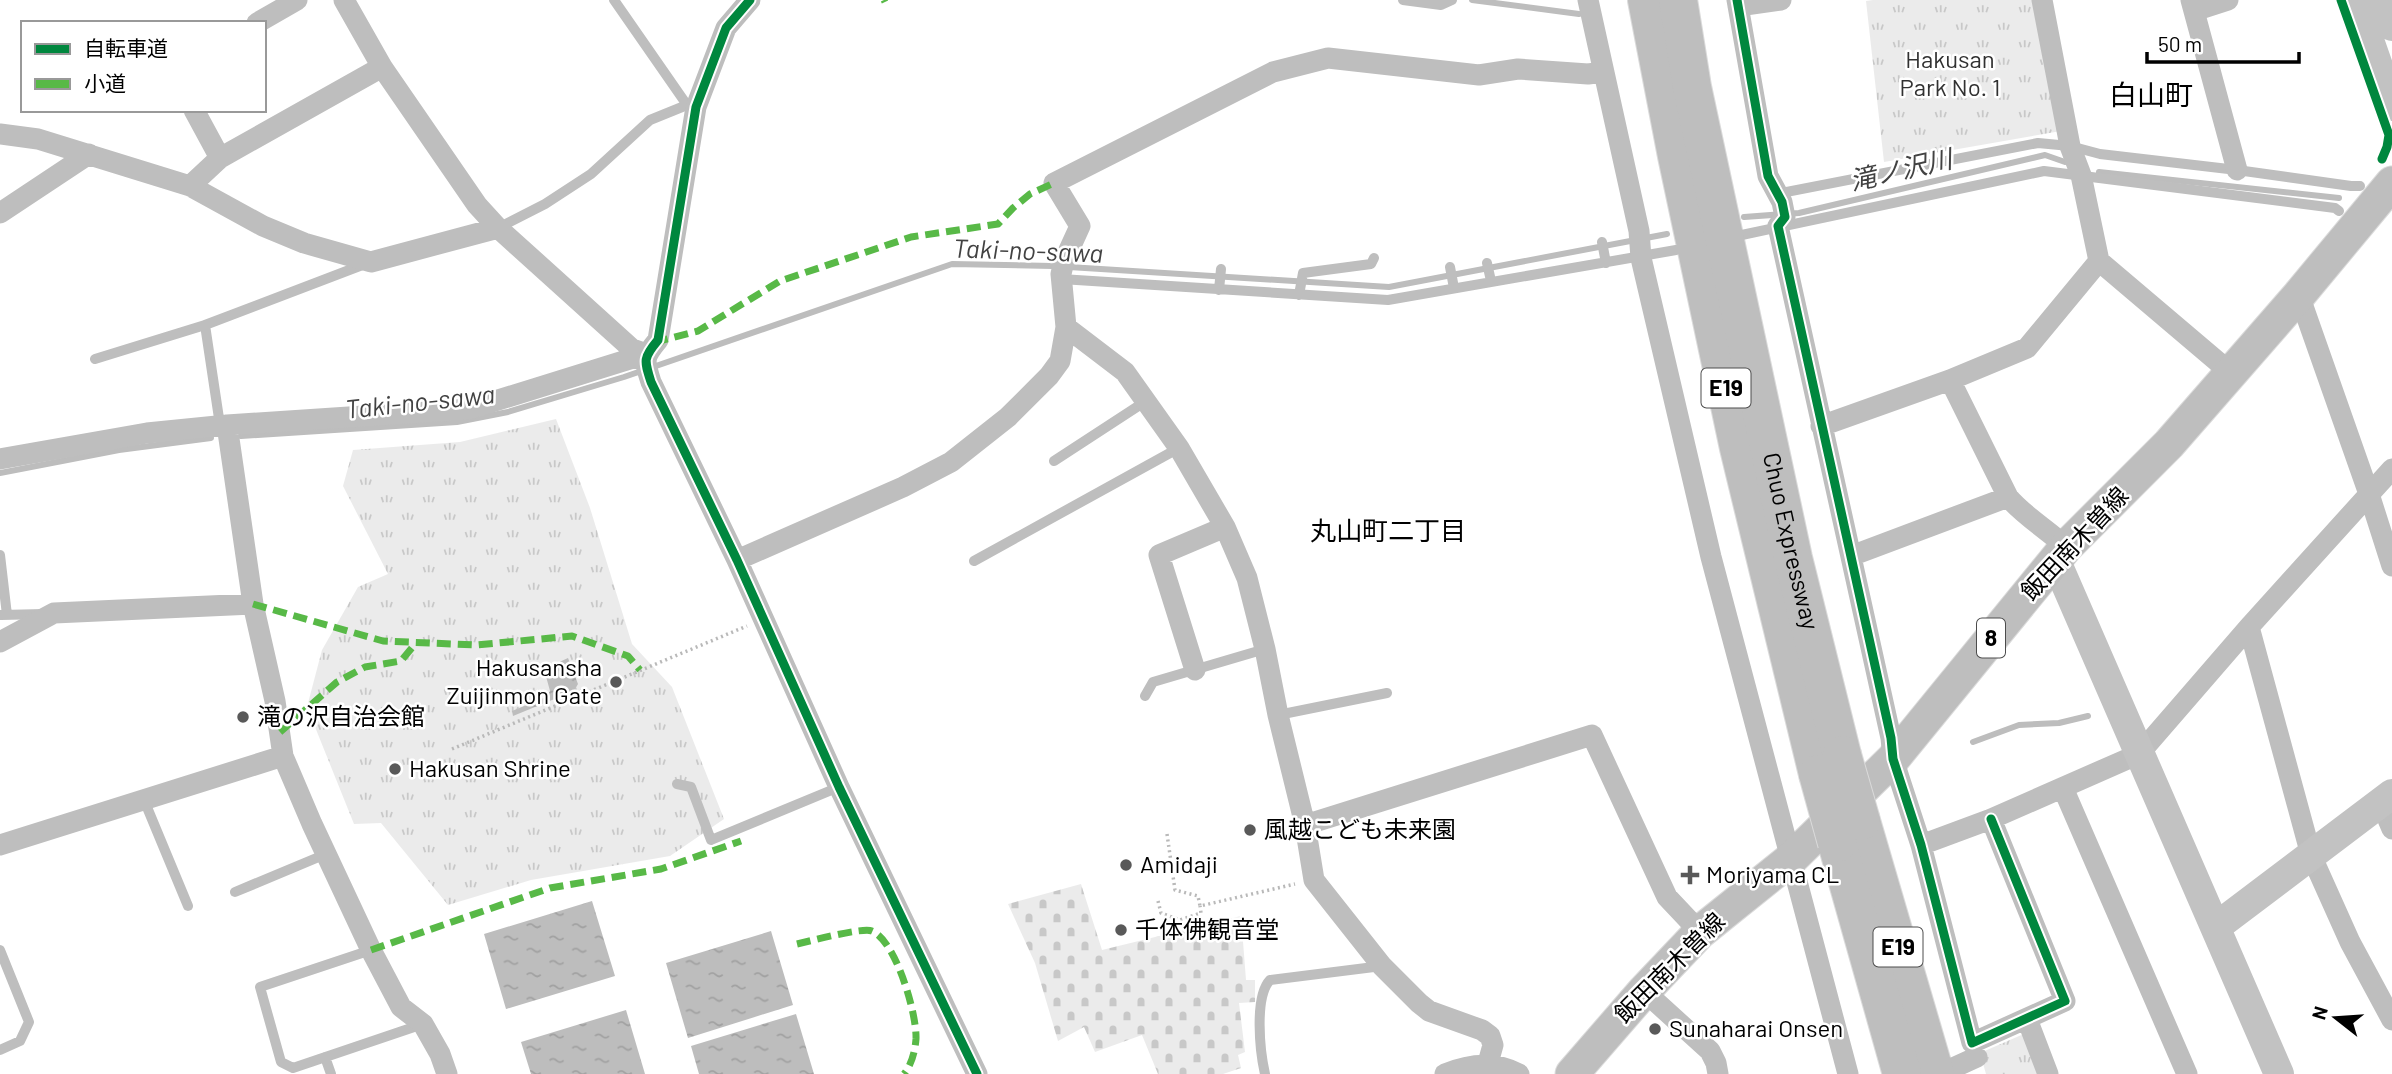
<svg xmlns="http://www.w3.org/2000/svg" width="2392" height="1074" viewBox="0 0 2392 1074" font-family="Barlow,'Noto Sans JP',sans-serif">
<defs>
<pattern id="grass-tufts" width="24" height="20" patternUnits="userSpaceOnUse" patternTransform="scale(1.75)"><rect width="24" height="20" fill="#ebebeb"/><path d="M3 7l-1-3M5 7V3M7 7l1-3M15 17l-1-3M17 17v-4M19 17l1-3" fill="none" stroke="#c8c8c8"/></pattern>
<pattern id="cemetery-stones" width="16" height="16" patternUnits="userSpaceOnUse" patternTransform="scale(1.75)"><rect width="16" height="16" fill="#ebebeb"/><path d="M2 7V4a2 2 0 0 1 4 0v3zM10 15v-3a2 2 0 0 1 4 0v3z" fill="#c8c8c8"/></pattern>
<pattern id="water-ripples" width="26" height="14" patternUnits="userSpaceOnUse" patternTransform="scale(1.75)"><rect width="26" height="14" fill="#bdbdbd"/><path d="M2 4q2-2 4 0t4 0M15 11q2-2 4 0t4 0" fill="none" stroke="#a1a1a1"/></pattern>
</defs>
<rect width="100%" height="100%" fill="#fff"/>
<path fill="url(#grass-tufts)" d="M1873,0H2035L2061,131L1884,162L1866,1Z
M556,419L590,508L632,644L672,687L724,819L670,856L531,880L448,905L381,823L354,824L307,707L322,650L358,587L388,574L343,486L353,450L460,442Z
M2026,1033L2041,1074H1986L1980,1053Z"/>
<path fill="url(#cemetery-stones)" d="M1081,884L1102,950L1241,916L1246,980H1255V1002L1239,1003L1245,1052L1238,1055L1241,1068L1223,1074H1158L1142,1035L1095,1052L1084,1027L1058,1041L1035,963L1008,904Z"/>
<path fill="url(#water-ripples)" d="M568,658L578,684L574,691L513,716L512,711L546,697L550,691L544,669Z
M592,901L615,976L506,1009L484,934Z
M771,931L793,1005L688,1038L666,963Z
M626,1010L645,1074H531L521,1042Z
M796,1014L814,1074H699L691,1046Z"/>
<g fill="none" stroke-linecap="round" stroke-linejoin="round">
<path stroke="#bdbdbd" stroke-width="6" d="M1472,0L1579,14
M2099,172L2339,198
M1744,217L1799,213L2045,155L2065,162
M241,436L457,422L508,412L624,377L952,264L1053,266L1389,287L1667,234
M0,473L119,450L211,438
M1973,742L2019,725L2059,723L2088,716"/>
<g stroke="#dbdbdb" stroke-width="35">
<path id="primary" d="M1572,1074L1644,991L1700,932L1791,859L1893,759L2066,547L2169,444L2299,295L2392,183"/>
</g>
<g stroke="#dbdbdb" stroke-width="40">
<g id="highway">
<path d="M1647,0L1677,156L1739,448L1818,774"/>
<path id="s1" d="M1678,0L1692,87L1793,558L1842,755"/>
<path d="M1861,821L1935,1074"/>
<path d="M1837,843L1902,1074"/>
</g>
</g>
<path stroke="#b9b9b9" stroke-width="3.5" stroke-dasharray="2 3.5" stroke-linecap="butt" d="M452,749L747,626
M1167,834L1175,890L1198,896L1200,906L1295,884
M1158,901L1161,913L1180,920L1201,913L1200,906"/>
<path stroke="#bebebe" stroke-width="10" d="M614,0L687,105L693,106
M1403,0L1441,5L1452,0
M1776,194L2038,143L2070,146L2100,154L2237,170L2351,186H2360
M498,228L545,204L591,174L650,120L687,105
M1737,236L2044,171L2335,208L2339,211
M1602,242L1606,263
M1487,263L1491,281
M1450,267L1454,288
M1061,279L1388,300L1676,250
M1219,290L1221,269
M1299,295L1303,273L1371,264L1374,258
M95,359L205,325
M220,425L205,325L365,264
M1054,461L1146,401
M0,555L7,615
M974,561L1179,448
M1,615L44,614
M1145,696L1153,682L1265,649
M1278,715L1387,693
M677,784L691,787L711,840L839,787
M144,800L188,906
M235,892L326,854
M0,950L29,1022L20,1041L0,1050
M371,950L260,987L281,1062L293,1068L423,1024
M325,1057L331,1074
M1265,1074C1260,1052 1254,997 1270,980L1382,966"/>
<path stroke="#bebebe" stroke-width="21" d="M344,0L382,67L477,205L498,228L632,349L646,354
M750,0L726,28L696,107L658,340C643,358 644,360 651,382L737,560L839,787L977,1074
M1588,0L1639,231L1641,258L1711,557L1848,1074
M1737,0L1768,176L1782,202L1785,217L1778,226L1891,738L1893,759L1921,845L1972,1043L2065,1001L1991,819
M2042,0L2070,146L2081,175L2099,261L2231,373
M2191,0L2237,170
M1738,6L1781,0
M2194,11L2228,0
M257,23L297,0
M194,110L220,158
M0,134L38,139L190,186L263,226L304,243L371,262L498,228
M190,186L220,158L382,67
M0,213L89,154
M2299,295L2369,494L2392,566
M1066,327L1125,372L1179,448L1225,527L1247,578L1265,649L1278,715L1305,825L1314,880L1382,966L1419,1003L1429,1011L1482,1030L1490,1036L1493,1045L1488,1063
M1950,380L2008,497C2025,517 2047,529 2066,547
M227,425L253,604L275,701L283,756L312,824L371,950L401,1007L423,1024L440,1054L447,1074
M1821,426L1950,380L2027,348L2099,261
M0,459L147,433L227,425L469,409L646,354
M1851,556L2008,497
M737,560L903,487L951,462L1008,417L1049,376L1060,361L1066,327L1061,274L1064,261L1080,226L1054,183L1273,72L1328,58L1479,75L1518,69L1588,74L1604,72
M2249,627L2311,855L2350,942L2392,1020
M0,642L54,613L253,604
M1195,670L1159,555L1225,527
M2063,788L2187,1074
M2381,803L2392,829
M1305,825L1592,735L1667,897L1700,932
M0,845L283,756
M1921,845L1991,819L2139,754L2249,627L2392,469
M1644,991L1710,1051L1716,1063L1718,1074
M2027,1019L2048,1074
M1944,1072L1977,1057
M1445,1074C1469,1064 1495,1061 1519,1074"/>
<path stroke="#c2c2c2" stroke-width="30" d="M2355,0L2392,106
M2384,0L2392,26
M2055,559L2279,1074
M2216,927L2392,794"/>
<use href="#primary" stroke="#bebebe" stroke-width="33"/>
<use href="#highway" stroke="#bebebe" stroke-width="38"/>
<g stroke="#dbdbdb" stroke-width="40" stroke-linecap="butt">
<path id="highway-bridge" d="M1842,755L1861,821
M1818,774L1837,843"/>
</g>
<use href="#highway-bridge" stroke="#bebebe" stroke-width="38"/>
<path stroke="#58b947" stroke-width="7" stroke-dasharray="14 7" stroke-linecap="butt" d="M884,0L885,2
M656,346L663,340L698,331L780,281L911,237L998,224L1013,208L1030,194L1054,183
M253,604L383,641L477,645L572,636L628,656L640,670
M280,732L337,682L365,667L401,661L415,644
M797,944C810,941 863,927 872,931C896,941 917,1014 916,1039C915,1051 912,1064 904,1074
M371,950L550,888L661,869L741,841"/>
<g stroke="#fff" stroke-width="13">
<path id="cycleway" d="M750,0L726,28L696,107L658,340C643,358 644,360 651,382L737,560L839,787L977,1074
M1737,0L1768,176L1782,202L1785,217L1778,226L1891,738L1893,759L1921,845L1972,1043L2065,1001L1991,819
M2341,0L2389,135L2387,147L2382,159"/>
</g>
<use href="#cycleway" stroke="#00873e" stroke-width="9"/>
</g>
<g fill="#595959" stroke="#fff" stroke-width="2.5">
<circle cx="616" cy="682" r="7"/>
<circle cx="243" cy="717" r="7"/>
<circle cx="395" cy="769" r="7"/>
<circle cx="1250" cy="830" r="7"/>
<circle cx="1126" cy="865" r="7"/>
<path d="M1686.5 864.5h7v7h7v7h-7v7h-7v-7h-7v-7h7z"/>
<circle cx="1121" cy="930" r="7"/>
<circle cx="1655" cy="1029" r="7"/>
</g>
<g text-anchor="middle" stroke-width="5" stroke-linejoin="round" paint-order="stroke">
<g fill="#fff" stroke="#4c4c4c" stroke-width="2">
<rect x="1701.5" y="368.5" width="49" height="39" rx="5"/>
<rect x="1977" y="618.5" width="28" height="39" rx="5"/>
<rect x="1873.5" y="927.5" width="49" height="39" rx="5"/>
</g>
<g font-size="23" font-weight="bold" fill="#000">
<text x="1726" y="396">E19</text>
<text x="1991" y="646">8</text>
<text x="1898" y="955">E19</text>
</g>
<g font-size="24" fill="#313131" stroke="#fff">
<text x="1950" y="68">Hakusan<tspan x="1950" dy="28">Park No. 1</tspan></text>
</g>
<g font-size="24" fill="#000" stroke="#fff">
<text dy="8" stroke="none"><textPath href="#s1" startOffset="553">Chuo Expressway</textPath></text>
<text transform="translate(2075 544) rotate(-47)" y="8">飯田南木曽線</text>
<text transform="translate(1670 968) rotate(-45)" y="8">飯田南木曽線</text>
</g>
<g font-size="24" fill="#000" stroke="#fff" text-anchor="start">
<text x="602" y="676" text-anchor="end">Hakusansha<tspan x="602" dy="28">Zuijinmon Gate</tspan></text>
<text x="257" y="725">滝の沢自治会館</text>
<text x="409" y="777">Hakusan Shrine</text>
<text x="1264" y="838">風越こども未来園</text>
<text x="1140" y="873">Amidaji</text>
<text x="1706" y="883">Moriyama CL</text>
<text x="1135" y="938">千体佛観音堂</text>
<text x="1669" y="1037">Sunaharai Onsen</text>
</g>
<g font-size="26" font-style="italic" fill="#424242" stroke="#fff">
<text transform="translate(1901 170) rotate(-13)" y="9">滝ノ沢川</text>
<text transform="translate(1028 251) rotate(2)" y="9">Taki-no-sawa</text>
<text transform="translate(420 402) rotate(-6)" y="9">Taki-no-sawa</text>
</g>
<g font-size="26" fill="#000" stroke="#fff">
<text x="1388" y="540">丸山町二丁目</text>
</g>
<g font-size="28" fill="#000" stroke="#fff">
<text x="2151" y="105">白山町</text>
</g>
</g>
<rect x="21" y="21" width="245" height="91" fill="#ffffff" stroke="#999999" stroke-width="2"/>
<rect x="35" y="44" width="35" height="10" fill="#00873e" stroke="#999999" stroke-width="2"/>
<text x="84" y="56" font-size="21" fill="#000000">自転車道</text>
<rect x="35" y="79" width="35" height="10" fill="#58b947" stroke="#999999" stroke-width="2"/>
<text x="84" y="91" font-size="21" fill="#000000">小道</text>
<g transform="translate(2336 1018) rotate(287)" stroke="#ffffff" stroke-width="5" paint-order="stroke">
<path d="M0-5L12 26L0 18L-12 26Z" fill="#000000"/>
<text y="-10" font-size="19" font-weight="bold" text-anchor="middle" fill="#000000">N</text>
</g>
<path d="M2147 52v10h152v-10" fill="none" stroke="#000000" stroke-width="3.5"/>
<text x="2158" y="52" font-size="21" fill="#000000" stroke="#ffffff" stroke-width="5" paint-order="stroke">50 m</text>
</svg>
